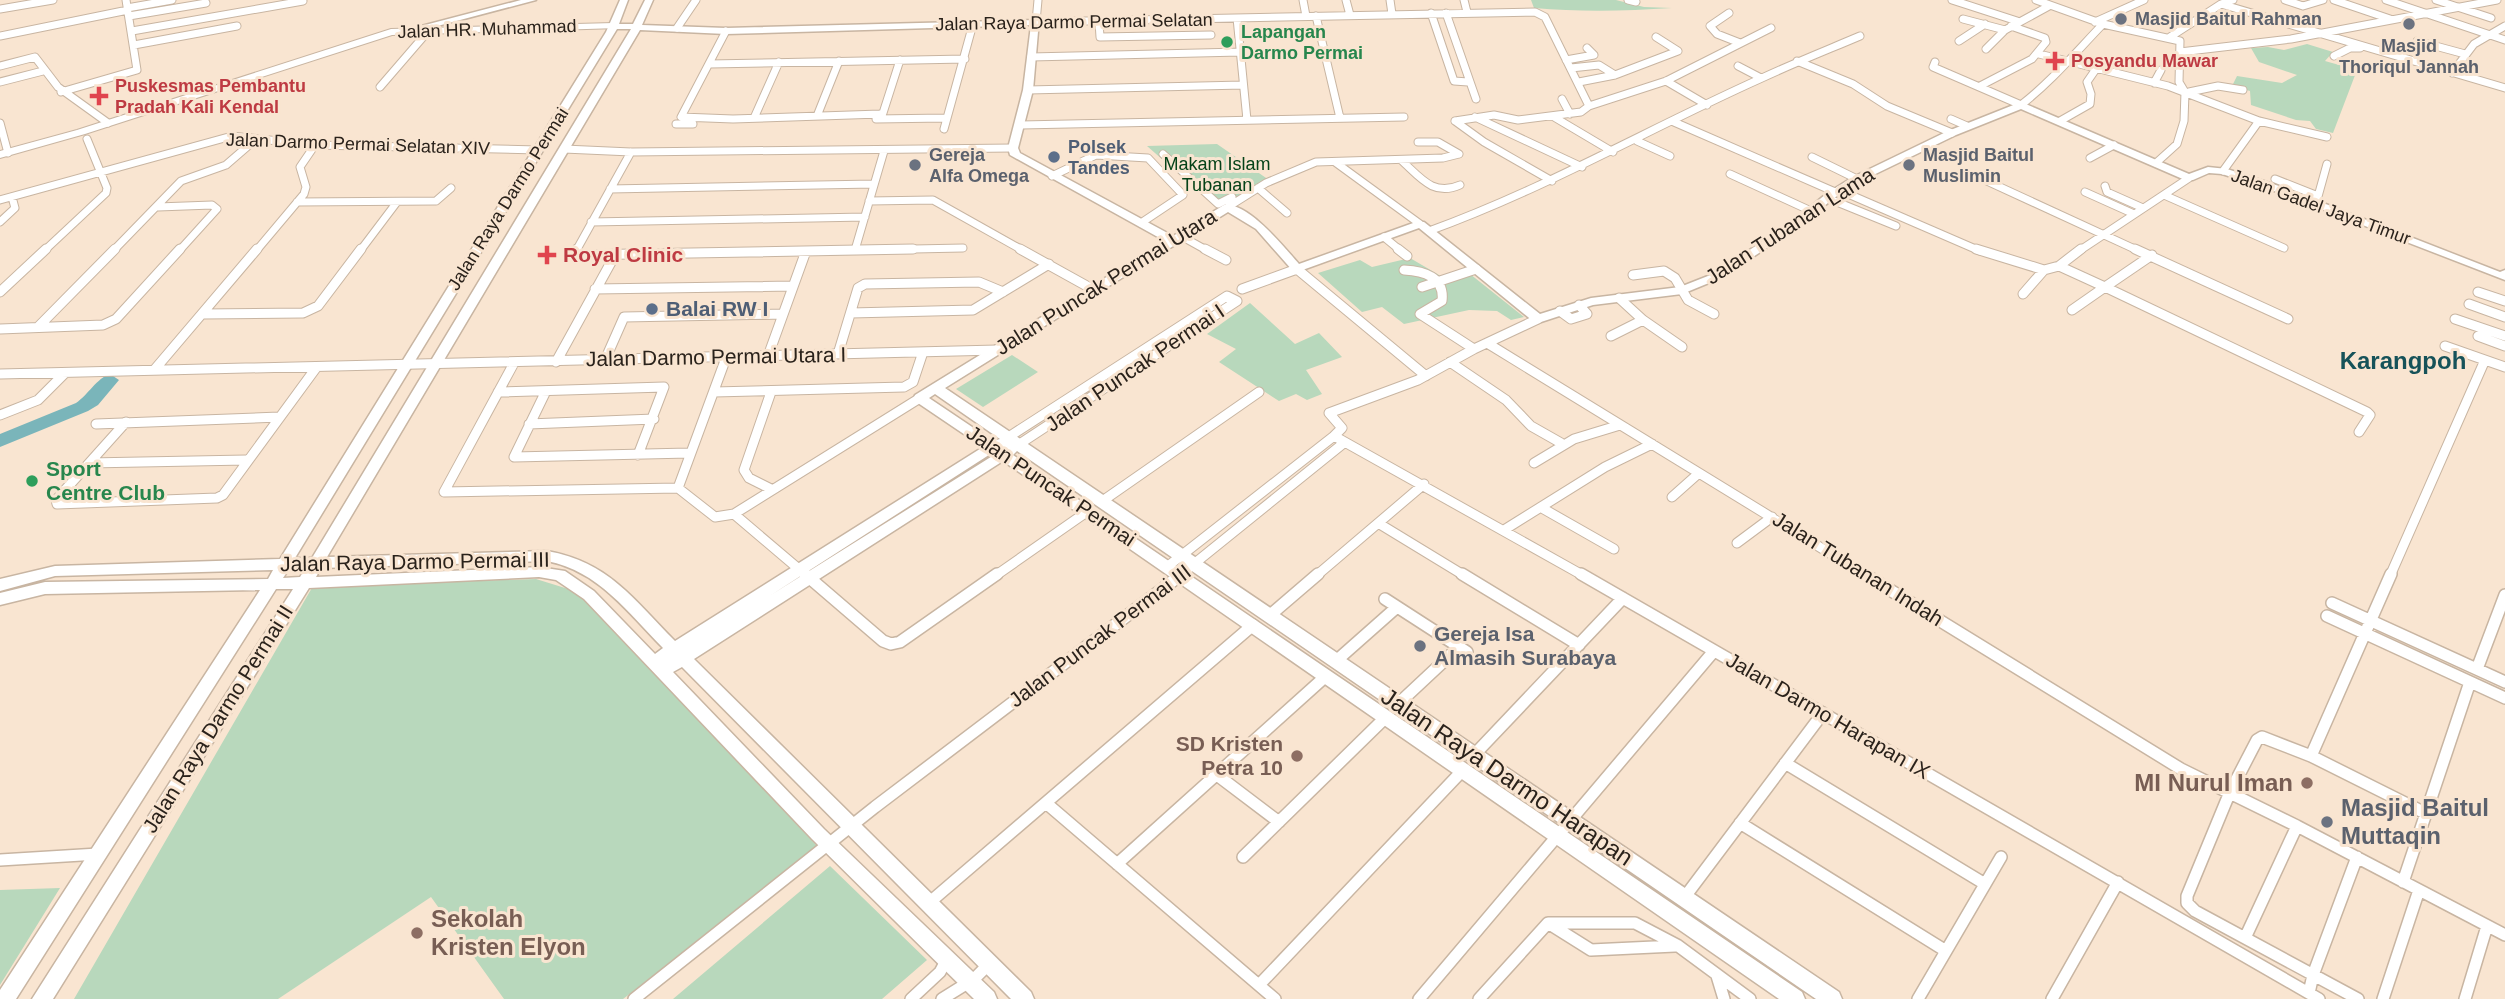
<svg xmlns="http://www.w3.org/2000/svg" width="2505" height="999" viewBox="0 0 2505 999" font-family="Helvetica,sans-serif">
<rect width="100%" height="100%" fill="#f9e5d1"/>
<path fill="#b8d8bc" d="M1531,0H1616L1644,7L1672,8C1626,11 1580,12 1534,8Z
M2307,44L2333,52L2325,61L2357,70L2333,133L2316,129L2310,121L2296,120L2251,105L2250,91L2232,86L2237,76L2282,83L2297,75L2259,62L2251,48L2268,47L2284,50Z
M1217,144L1269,180L1220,210L1147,146Z
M1410,258L1451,282L1470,274L1524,317L1511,320L1497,311L1469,310L1404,324L1382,307L1362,312L1318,273L1360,260L1372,267Z
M1250,303L1295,344L1319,333L1342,357L1306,370L1322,394L1307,400L1296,394L1279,401L1219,362L1236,349L1207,334Z
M1012,355L1038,372L983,407L956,389Z
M536,579L578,592L820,849L623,999H504L431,897L278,999H74L313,586Z
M830,866L927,960L882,999H673Z
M60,888L0,985V890Z"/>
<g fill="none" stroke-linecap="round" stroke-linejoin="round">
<path fill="#7ab5ba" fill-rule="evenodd" d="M110,374L119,380L98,405L88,411L0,447V434L76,403C88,395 97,378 110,374Z"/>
<g stroke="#c8b5a2" stroke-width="9">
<path id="street-far2" d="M1038,0L1036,22L1535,12L1545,17L1589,106
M1303,0L1306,16
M1346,0L1350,15
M1390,0L1392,14
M1464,0L1467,12
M1628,0L1636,2
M1952,0L2017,21
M2036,0L2103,24L2180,41L2179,82L2185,92L2184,121L2177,144L2156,163
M2285,0L2303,6L2323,0
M2334,0L2390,19
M2386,0L2505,40
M2436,0L2491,18
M2221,4L2505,88
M127,8L172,0
M0,9L53,0
M1431,13L1454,81L1468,82
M1446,13L1476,99
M1729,13L1710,26L1717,34L1740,43
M129,16L206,3
M1316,16L1340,118
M1237,18L1247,120
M1963,19L2005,30
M1099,22L1100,37L1211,35
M2095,22L2144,0
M677,28L696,0
M132,31L303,1
M726,31L681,117L733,119L880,114L883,113L900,60
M0,36L128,10
M2170,37L2221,4L2233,0
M1959,41L1985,24
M2417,41L2465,54
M134,45L237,26
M1986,49L2005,30L2049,6
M2180,52L2291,39L2497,0
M2039,54L2168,86L2259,121L2327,137
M2334,56L2350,48H2360
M1031,57L1240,52
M1566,60L1594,55L1587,48
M1797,61L1853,84L1887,106L1952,133
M1935,62L1933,67L2021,105C2052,81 2076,52 2103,24
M710,64L965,59
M0,66L35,57L58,87L108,123
M1738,66L1761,78
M1571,68L1599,65L1615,75
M2452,73L2474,44L2505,26
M1666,81L1707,105
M0,82L43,71
M1579,82L1615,75L1678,51L1656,37
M2154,83L2161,70
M1980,86L2032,59L2046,42L2045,38L2011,26
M380,87L424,36
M1028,90L1243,85
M61,92L137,70L126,0
M2189,92L2218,86L2243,90
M1562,99L1570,114
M817,116L839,61
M1475,117L1582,167
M1554,117L1613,152
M754,118L779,62
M876,119L945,118
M1951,119L1967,126
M1455,121L1494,115L1518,120L1581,112L1589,106L1666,81L1771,28
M1455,121L1484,142L1552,181
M2060,121L2090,104L2091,94L2087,82L2096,69
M1674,122L1835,192
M0,123L8,153
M676,124H693
M1021,125L1404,117
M944,129L973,24
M1637,141L1670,156
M1418,142H1438L1459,154
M564,149L631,152L1013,148
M1163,154L1218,204L1232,197
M1812,157L1857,179
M2090,158L2114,145
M1401,160C1420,177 1433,197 1460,185
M1335,162L1420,224
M2223,171L2259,121
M1730,174L1811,211
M1052,176L1096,155L1148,158L1183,195L1141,223
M1976,176L2139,251
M2275,179L2318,196
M2105,186L2107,192L2143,208
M1258,188L1287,213
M610,189L874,184
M1839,190L1980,251
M2085,192L2134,214
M2164,195L2284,248
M1827,198L1896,226
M0,200L232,136L315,145L538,150
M2317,200L2327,164
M869,201L933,200L1024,251
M297,202L436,201L451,188
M158,207L212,205L217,209L179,251
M1228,207L1266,183L1316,162L1443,158L1459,154
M0,222L15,208L12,197
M591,222L865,217
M1429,231C1545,189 1650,128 1762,78C1794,63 1827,50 1860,36
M1181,236L1208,251
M1384,237L1401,251
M855,250L884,151
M44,251L106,193L107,188L87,139
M113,251L181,181L226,165L256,139
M256,251L304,194L306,187L300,167L315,145
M360,251L397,202
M576,251L631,152
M816,251L963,248
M2079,251L2189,178"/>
</g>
<g stroke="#c8b5a2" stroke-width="11">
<path id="street-far1" d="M577,249L574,255L913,249
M1020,249L1094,290
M1205,249L1226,260
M1398,249L1407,256
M1976,249L2044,270L2059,266L2081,249
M2135,249L2288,319
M2152,255L2105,287L2367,412L2370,415L2359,432
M2059,266L2105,287
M1404,270C1424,271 1445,277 1442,301L1420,314L1474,349
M1633,275L1664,271L1675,278L1688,300L1714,314
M1422,287L1476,269
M595,289L793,286
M1242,289L1297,269L1426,376
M0,292L46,249
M2478,292L2505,301
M2023,294L2044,270
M1619,298L1643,320L1682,347
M2469,304L2505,317
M2072,310L2105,287
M1560,311L1571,319L1587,314L1579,305
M851,313L973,310L1049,264
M203,314L303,313L318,306L361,249
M2455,319L2505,336
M38,327L115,249
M0,329L103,325L116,319L180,249
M1611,336L1643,320
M2478,336L2505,346
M1487,343L1867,576
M2445,346L2505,367
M838,354L858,288L865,284L979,282L1003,292
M768,356L806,251
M605,360L624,317L783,314
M556,362L615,255
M1450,362L1506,400L1531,426L1561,443
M514,363L444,492L678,488L715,517L734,514L920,398
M155,369L257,249
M0,374L997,350
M546,391L514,457L689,453
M498,392L664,387L638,455
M714,392L904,387L913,382L923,352
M771,392L744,470L749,478L771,489
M0,415L38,400L65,373
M126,422L56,500L57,504L217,498L223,495L316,368
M96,424L279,417
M529,424L654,419
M1334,436L1584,576
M1007,438L1227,296L1237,301L1018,445
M89,463L246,460
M1534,463L1574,439L1620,425
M678,488L726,358
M1672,497L1699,473
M1101,502L1259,392
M1542,508L1614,549
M734,514L807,576
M1378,523L1465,576
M1504,530L1605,467L1652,444
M1737,543L1772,517
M1168,566L1334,436L1342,428L1329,413L1418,380L1474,349L1538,319
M995,576L1088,511
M1179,576L1345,442
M1316,576L1424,484
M2390,576L2485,360"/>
</g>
<g stroke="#c8b5a2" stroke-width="14">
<path id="street" d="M805,574L883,641L891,644L900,642L997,574
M1462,574L1579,645
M1581,574L2319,999
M1864,574L2181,769L2297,826L2505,935
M1385,599L1467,652
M2332,603L2505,682
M1269,616L1318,574
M2327,616L2505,698
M1336,661L1397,607
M2477,669L2505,595
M1398,704L1459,647
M1474,755L1623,598
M2311,756L2391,574
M1785,763L1985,884
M1217,775L1279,822
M1046,803L1275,999
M1740,823L1946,951
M1243,857L1386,717
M0,860L98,854
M1117,864L1326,676
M2403,882L2470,682
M1684,898L1823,713
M930,902L1253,625
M1548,923L1591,950L1675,946
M2245,938L2297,826
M1717,976L1724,999
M1259,985L1463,770
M2309,993L2313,975L2357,857
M634,999L875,807L1182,574
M911,999L940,972L947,959
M942,999L974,979L989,964
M1419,999L1714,651
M1479,999L1548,923H1635L1677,945L1750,999
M1918,999L2001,857
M2052,999L2118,882
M2358,999L2195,911L2187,903V896L2230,792L2257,740L2262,737L2311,756L2425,813
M2383,999L2419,890
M2465,999L2487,926"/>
</g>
<g stroke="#c8b5a2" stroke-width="3">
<path id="secondary" d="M521,0H536L411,33L406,30Z
M620,0H628L619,24H633L645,0H653L642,25L726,28L1039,20L1033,90L1018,148L1020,153L1173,236L1224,205C1248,202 1284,247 1299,264L1416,222H1424L1540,314L1591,298L1680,287L1713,274L1792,222L1826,194L1853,177L1948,131L2021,102L2189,174L2208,167L2227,169L2285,188L2500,272L2505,270V280L2277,192L2222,174L2209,173L2193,180H2185L2021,109L1956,135L1861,181L1834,198L1800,226L1721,278L1682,294L1593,305L1538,323L1534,322L1419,228L1297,272L1293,271L1256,229L1228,212L945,388L1839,992L1842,999H1816L1017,451L1013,455L1802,992L1805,999H1779L1003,461L694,659L1031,992L1034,999H1011L682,667L673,672L824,829L994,992L997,999H974L812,839L584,599L556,580L539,577L309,588L53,999H32L293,589H276L16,999H0V990L260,590L45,594L0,605V593L45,582L268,579L273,570L55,576L0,591V579L55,566L280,559L606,32ZM1031,25L1023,90L1008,148L1010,155L1165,241L915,395L914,398L915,401L983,447L675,641C633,599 609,562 547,551L327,557L640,30L726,34ZM617,29H631L312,558H295ZM935,394L1000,439L993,441L929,398ZM992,453L994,455L771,595ZM547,561C599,571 628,613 663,648L655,654L594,591L565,571L539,567L316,577L321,568ZM289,569H305L300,577L283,578Z"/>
</g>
<g stroke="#c8b5a2" stroke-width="2">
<path id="primary" d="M614,23L619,26L618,28L392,35L85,134L0,158V151L77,130L391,29Z"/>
</g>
<use href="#street-far2" stroke="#fff" stroke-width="7"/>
<use href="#street-far1" stroke="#fff" stroke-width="9"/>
<use href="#street" stroke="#fff" stroke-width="11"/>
<use href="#secondary" fill="#fff" fill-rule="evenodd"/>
<use href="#primary" fill="#fff" fill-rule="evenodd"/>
</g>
<g fill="#6b7280" stroke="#f9e5d1" stroke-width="2.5">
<circle cx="2121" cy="19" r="7"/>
<circle cx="2409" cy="24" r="7"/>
<circle cx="915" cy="165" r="7"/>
<circle cx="1909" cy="165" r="7"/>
<circle cx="1420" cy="646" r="7"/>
<circle cx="2327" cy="822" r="7"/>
</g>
<g fill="#2e9e5b" stroke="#f9e5d1" stroke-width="2.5">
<circle cx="1227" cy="42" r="7"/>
<circle cx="32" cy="481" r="7"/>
</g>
<g fill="#e0444e" stroke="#f9e5d1" stroke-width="2.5">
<path d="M2051.5 50.5h7v7h7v7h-7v7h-7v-7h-7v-7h7z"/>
<path d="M95.5 85.5h7v7h7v7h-7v7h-7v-7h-7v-7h7z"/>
<path d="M543.5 244.5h7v7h7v7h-7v7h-7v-7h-7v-7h7z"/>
</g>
<g fill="#5c6f8a" stroke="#f9e5d1" stroke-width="2.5">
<circle cx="1054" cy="157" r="7"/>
<circle cx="652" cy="309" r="7"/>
</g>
<g fill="#8d6e63" stroke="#f9e5d1" stroke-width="2.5">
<circle cx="1297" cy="756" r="7"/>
<circle cx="2307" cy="783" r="7"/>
<circle cx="417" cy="933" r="7"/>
</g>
<g text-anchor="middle" stroke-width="6" stroke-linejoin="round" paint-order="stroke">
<g font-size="18" font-weight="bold" fill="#5b616d" stroke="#f9e5d1" text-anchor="start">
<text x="2135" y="25">Masjid Baitul Rahman</text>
<text x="2409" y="52" text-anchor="middle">Masjid<tspan x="2409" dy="21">Thoriqul Jannah</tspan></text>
<text x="929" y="161">Gereja<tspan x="929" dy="21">Alfa Omega</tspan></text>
<text x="1923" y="161">Masjid Baitul<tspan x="1923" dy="21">Muslimin</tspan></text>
</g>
<g font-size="18" fill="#2a221b" stroke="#f9e5d1">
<text transform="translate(1074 22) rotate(-1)" y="6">Jalan Raya Darmo Permai Selatan</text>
<text transform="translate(487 29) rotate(-2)" y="6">Jalan HR. Muhammad</text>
<text transform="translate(358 144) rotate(2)" y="6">Jalan Darmo Permai Selatan XIV</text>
<text transform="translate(508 199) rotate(-58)" y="6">Jalan Raya Darmo Permai</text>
<text transform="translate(2321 207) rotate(20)" y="6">Jalan Gadel Jaya Timur</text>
</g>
<g font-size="18" font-weight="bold" fill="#27864d" stroke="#f9e5d1" text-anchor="start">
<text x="1241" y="38">Lapangan<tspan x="1241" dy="21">Darmo Permai</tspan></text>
</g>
<g font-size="18" font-weight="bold" fill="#be3a42" stroke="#f9e5d1" text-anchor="start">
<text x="2071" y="67">Posyandu Mawar</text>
<text x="115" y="92">Puskesmas Pembantu<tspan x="115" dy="21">Pradah Kali Kendal</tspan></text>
</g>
<g font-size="18" font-weight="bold" fill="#4e5e75" stroke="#f9e5d1" text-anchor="start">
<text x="1068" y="153">Polsek<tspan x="1068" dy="21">Tandes</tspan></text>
</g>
<g font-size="18" fill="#054218" stroke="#f9e5d1">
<text x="1217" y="170">Makam Islam<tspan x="1217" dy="21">Tubanan</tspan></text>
</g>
<g font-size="21" fill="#2a221b" stroke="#f9e5d1">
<text transform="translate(1790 226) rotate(-33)" y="7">Jalan Tubanan Lama</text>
<text transform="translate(1106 282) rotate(-32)" y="7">Jalan Puncak Permai Utara</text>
<text transform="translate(716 357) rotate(-1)" y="7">Jalan Darmo Permai Utara I</text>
<text transform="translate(1135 368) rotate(-34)" y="7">Jalan Puncak Permai I</text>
<text transform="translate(1051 486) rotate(34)" y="7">Jalan Puncak Permai</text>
<text transform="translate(415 562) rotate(-1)" y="7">Jalan Raya Darmo Permai III</text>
<text transform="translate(1858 569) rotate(32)" y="7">Jalan Tubanan Indah</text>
<text transform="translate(1100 636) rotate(-37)" y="7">Jalan Puncak Permai III</text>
<text transform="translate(1828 716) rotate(30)" y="7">Jalan Darmo Harapan IX</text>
<text transform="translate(218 719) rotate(-58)" y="7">Jalan Raya Darmo Permai II</text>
</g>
<g font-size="21" font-weight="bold" fill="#be3a42" stroke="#f9e5d1" text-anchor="start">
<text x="563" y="262">Royal Clinic</text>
</g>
<g font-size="21" font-weight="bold" fill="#4e5e75" stroke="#f9e5d1" text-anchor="start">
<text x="666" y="316">Balai RW I</text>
</g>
<g font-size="21" font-weight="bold" fill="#27864d" stroke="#f9e5d1" text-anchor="start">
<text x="46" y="476">Sport<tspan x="46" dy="24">Centre Club</tspan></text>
</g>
<g font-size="21" font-weight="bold" fill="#5b616d" stroke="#f9e5d1" text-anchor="start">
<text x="1434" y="641">Gereja Isa<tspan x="1434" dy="24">Almasih Surabaya</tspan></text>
</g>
<g font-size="21" font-weight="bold" fill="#785e54" stroke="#f9e5d1" text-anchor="end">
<text x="1283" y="751">SD Kristen<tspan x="1283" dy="24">Petra 10</tspan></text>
</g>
<g font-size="24" font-weight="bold" fill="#165259" stroke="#f9e5d1">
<text x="2403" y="369">Karangpoh</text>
</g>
<g font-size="24" fill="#2a221b" stroke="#f9e5d1">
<text transform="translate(1507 777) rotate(34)" y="8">Jalan Raya Darmo Harapan</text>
</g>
<g font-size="24" font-weight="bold" fill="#785e54" stroke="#f9e5d1" text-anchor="end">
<text x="2293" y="791">MI Nurul Iman</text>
<text x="431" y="927" text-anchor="start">Sekolah<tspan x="431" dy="28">Kristen Elyon</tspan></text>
</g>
<g font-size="24" font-weight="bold" fill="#5b616d" stroke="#f9e5d1" text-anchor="start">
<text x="2341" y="816">Masjid Baitul<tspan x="2341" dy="28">Muttaqin</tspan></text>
</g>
</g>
</svg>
